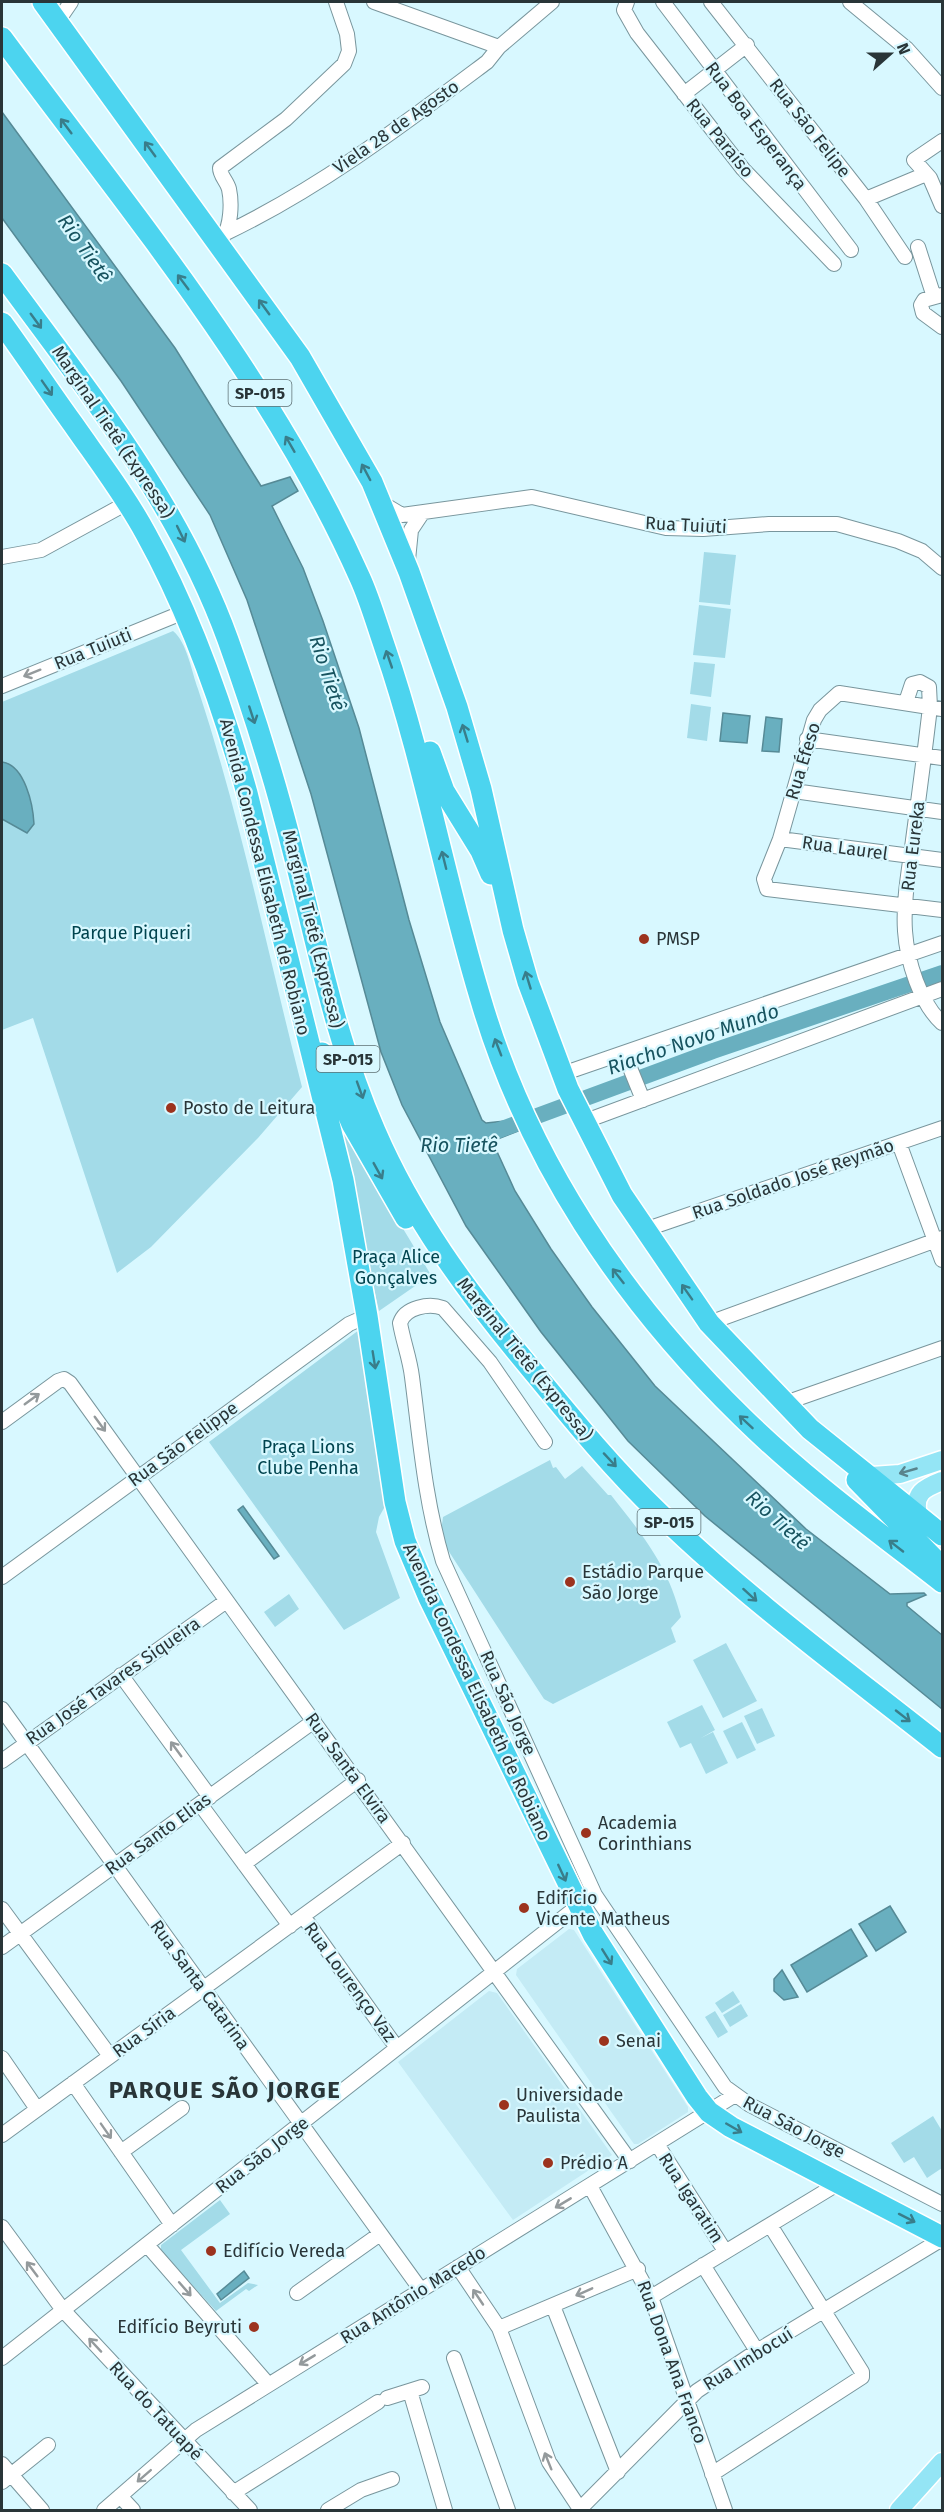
<svg xmlns="http://www.w3.org/2000/svg" width="944" height="2512" viewBox="0 0 944 2512" font-family="'Fira Sans',sans-serif">
<rect width="100%" height="100%" fill="#d8f8ff"/>
<path fill="#c4ebf5" d="M569,1929L574,1930L688,2107V2112L638,2144H634L612,2113L516,1975L517,1969Z
M489,1991L497,1993L612,2155L513,2220L398,2062Z"/>
<path fill="#a3dbe8" d="M704,552L736,555L730,605L699,602Z
M699,605L731,609L725,658L693,655Z
M173,631C187,642 192,673 198,689C241,819 268,955 302,1087L258,1138L151,1247L117,1273L33,1018L2,1030V702Z
M694,662L715,664L711,697L690,694Z
M691,704L711,707L707,741L687,738Z
M335,1116L431,1275L379,1311Z
M359,1330L388,1501L379,1517L376,1532L400,1598L344,1630L209,1442Z
M550,1460L553,1468L556,1467L565,1479L582,1466L608,1495H611C644,1537 667,1564 681,1617L671,1628L676,1642L553,1704L544,1699L446,1547L441,1532L443,1517Z
M289,1594L299,1609L275,1627L264,1612Z
M726,1643L757,1701L723,1718L693,1660Z
M702,1705L715,1730L701,1738L713,1732L728,1763L706,1774L691,1743L680,1748L667,1722Z
M762,1708L775,1736L757,1744L744,1716Z
M742,1722L756,1750L737,1759L723,1731Z
M733,1991L740,2002L722,2013L715,2003Z
M741,2004L748,2016L730,2027L723,2015Z
M715,2011L728,2032L718,2038L705,2017Z
M933,2116L942,2131V2168L927,2178L914,2157L904,2163L891,2143Z
M220,2200L230,2214L181,2250L220,2303L248,2283L258,2285L249,2291L246,2289L216,2311L161,2251V2245Z"/>
<path fill="#69afbf" stroke="#568a96" stroke-width="1.5" d="M2,112L175,348L261,486L290,477L298,491L272,506L303,568L323,621L359,728L409,920L440,1022L482,1120L486,1123L514,1120L518,1131L495,1140L494,1145L515,1191L551,1249L592,1307L655,1386L806,1529L890,1594L924,1593L926,1595L907,1603V1606L942,1635V1709L705,1516L628,1441L541,1332L466,1226L402,1105L381,1052L311,794L247,600L210,515L121,381L2,218Z
M723,713L750,716L747,743L720,741Z
M766,717L782,719L779,752L762,751Z
M2,762C25,765 33,805 34,824L27,833L2,819Z
M243,1506L279,1556L274,1559L238,1510Z
M890,1906L906,1932L876,1951L859,1924Z
M851,1929L867,1956L807,1992L791,1965Z
M782,1970L798,1997L784,2000L774,1991V1979Z
M244,2271L249,2278L221,2300L217,2294Z"/>
<g fill="none" stroke-linecap="round" stroke-linejoin="round">
<path stroke="#69afbf" stroke-width="16" d="M494,1132L713,1051L942,973"/>
<g stroke="#79969d" stroke-width="16">
<path id="minor" d="M374,2L499,47
M627,2L624,10L637,33L743,169L834,264
M663,2L851,250
M711,2L866,199L905,257
M850,2L907,49L942,88
M58,21L71,2
M684,94L747,45
M942,141L914,160L930,178L942,206
M866,199L926,174
M226,233C320,188 404,124 487,62L499,47L552,2
M223,237C231,226 232,203 229,189C227,181 220,176 220,168L286,119L344,64L349,51L347,34L336,2
M918,247L934,297
M942,295L924,300L921,305L923,313L942,327
M382,503L402,515L532,497L666,528L703,529L769,524H837L898,541L922,551L942,568
M2,557L41,550L127,503
M408,560L411,530L423,512
M2,686L184,612
M906,702L912,684L920,682L929,687L930,707C925,751 919,795 913,840C909,870 903,901 905,931C907,961 920,1003 942,1023
M942,709L839,693L820,710L814,720L780,839L764,879L767,889L942,910
M807,739L942,758
M794,791L942,812
M780,839L942,860
M624,1053L643,1100
M562,1074L942,943
M583,1122L942,989
M899,1143L942,1260
M644,1230L942,1128
M709,1323L942,1238
M785,1403L942,1348
M2,1422L58,1381L64,1379L70,1383L630,2161
M545,1442L490,1362L443,1308C429,1303 405,1307 400,1323C403,1341 410,1359 412,1377C420,1439 425,1501 443,1561L595,1895L725,2087L750,2105L942,2204
M2,1577L349,1324L367,1316
M121,1675L210,1797
M2,1709L421,2290
M2,1761L225,1602
M200,1804L290,1926
M244,1864L358,1780
M2,1909L110,2056
M303,1916L397,2048
M2,1947L314,1721
M2,2058L37,2109
M73,2083L172,2225
M2,2135L403,1843
M657,2144L725,2251
M121,2152L182,2108
M590,2186L651,2297L725,2510
M2,2227L63,2310L250,2510
M147,2245L268,2384
M703,2265L757,2351
M458,2267L499,2328L549,2462L580,2509
M297,2293L380,2234
M651,2297L839,2183
M553,2306L618,2472
M499,2328L638,2269
M2,2358L578,1906
M454,2358L508,2510
M410,2391L445,2510
M387,2398L422,2387
M2,2464L42,2510
M712,2474L862,2377V2372L770,2225
M2,2482L48,2445
M233,2493L378,2402
M120,2496L133,2510
M104,2510L196,2430L735,2095
M328,2510L361,2490L392,2479
M579,2510L697,2391L757,2351L942,2239"/>
</g>
<g stroke="#fff" stroke-width="21">
<path id="major" d="M872,1476L900,1474L942,1460
M918,1515C913,1493 924,1488 942,1481
M899,2510L942,2462"/>
</g>
<g stroke="#fff" stroke-width="24">
<path id="highway" d="M43,2L300,357L372,482L409,572L457,707L481,789L513,930L528,982L568,1089L622,1195L709,1323L810,1429L942,1535
M2,38C130,211 272,380 360,578C370,600 377,625 385,648C424,762 445,881 480,997C527,1159 622,1300 742,1417C804,1478 874,1529 942,1582
M2,274C87,390 178,502 228,640C253,710 276,783 294,855C318,948 336,1042 375,1131C412,1217 467,1292 527,1364C569,1415 611,1467 658,1512C746,1598 846,1671 942,1747
M2,323C26,356 49,391 73,424C98,460 125,495 146,534C191,615 222,704 247,793L343,1180L367,1316L395,1502L405,1541L429,1598L593,1934L697,2097L709,2112L731,2127L942,2237
M430,752L444,791L481,851L491,874
M322,1053L352,1124L406,1218
M857,1480L942,1567"/>
</g>
<use href="#minor" stroke="#fff" stroke-width="14"/>
<use href="#major" stroke="#94e5f5" stroke-width="18"/>
<use href="#highway" stroke="#4cd4ef" stroke-width="21"/>
</g>
<defs><path id="oneway-shaft" d="M-6 0H5M1.5-3L5.5 0L1.5 3" fill="none" stroke-width="1.6" stroke-linecap="round" stroke-linejoin="round" transform="scale(1.5)"/></defs>
<g stroke="#397d8a">
<use href="#oneway-shaft" transform="translate(66 126) rotate(-127)"/>
<use href="#oneway-shaft" transform="translate(150 149) rotate(-126)"/>
<use href="#oneway-shaft" transform="translate(183 282) rotate(-127)"/>
<use href="#oneway-shaft" transform="translate(264 307) rotate(-126)"/>
<use href="#oneway-shaft" transform="translate(36 321) rotate(54)"/>
<use href="#oneway-shaft" transform="translate(47 388) rotate(55)"/>
<use href="#oneway-shaft" transform="translate(290 444) rotate(-120)"/>
<use href="#oneway-shaft" transform="translate(366 472) rotate(-118)"/>
<use href="#oneway-shaft" transform="translate(181 534) rotate(64)"/>
<use href="#oneway-shaft" transform="translate(389 659) rotate(-109)"/>
<use href="#oneway-shaft" transform="translate(252 715) rotate(72)"/>
<use href="#oneway-shaft" transform="translate(465 733) rotate(-107)"/>
<use href="#oneway-shaft" transform="translate(444 860) rotate(-104)"/>
<use href="#oneway-shaft" transform="translate(528 980) rotate(-107)"/>
<use href="#oneway-shaft" transform="translate(498 1047) rotate(-111)"/>
<use href="#oneway-shaft" transform="translate(360 1090) rotate(70)"/>
<use href="#oneway-shaft" transform="translate(378 1171) rotate(61)"/>
<use href="#oneway-shaft" transform="translate(618 1276) rotate(-128)"/>
<use href="#oneway-shaft" transform="translate(687 1292) rotate(-125)"/>
<use href="#oneway-shaft" transform="translate(374 1360) rotate(81)"/>
<use href="#oneway-shaft" transform="translate(746 1422) rotate(-137)"/>
<use href="#oneway-shaft" transform="translate(610 1460) rotate(47)"/>
<use href="#oneway-shaft" transform="translate(896 1546) rotate(-142)"/>
<use href="#oneway-shaft" transform="translate(750 1595) rotate(42)"/>
<use href="#oneway-shaft" transform="translate(903 1716) rotate(38)"/>
<use href="#oneway-shaft" transform="translate(562 1873) rotate(65)"/>
<use href="#oneway-shaft" transform="translate(607 1957) rotate(58)"/>
<use href="#oneway-shaft" transform="translate(734 2128) rotate(30)"/>
<use href="#oneway-shaft" transform="translate(907 2218) rotate(27)"/>
</g>
<g stroke="#949a9c">
<use href="#oneway-shaft" transform="translate(32 673) rotate(158)"/>
<use href="#oneway-shaft" transform="translate(32 1399) rotate(-36)"/>
<use href="#oneway-shaft" transform="translate(100 1424) rotate(54)"/>
<use href="#oneway-shaft" transform="translate(176 1749) rotate(-126)"/>
<use href="#oneway-shaft" transform="translate(106 2131) rotate(55)"/>
<use href="#oneway-shaft" transform="translate(563 2203) rotate(149)"/>
<use href="#oneway-shaft" transform="translate(32 2269) rotate(-127)"/>
<use href="#oneway-shaft" transform="translate(185 2289) rotate(49)"/>
<use href="#oneway-shaft" transform="translate(584 2292) rotate(156)"/>
<use href="#oneway-shaft" transform="translate(478 2297) rotate(-124)"/>
<use href="#oneway-shaft" transform="translate(95 2345) rotate(-133)"/>
<use href="#oneway-shaft" transform="translate(307 2360) rotate(149)"/>
<use href="#oneway-shaft" transform="translate(548 2461) rotate(-112)"/>
<use href="#oneway-shaft" transform="translate(144 2476) rotate(139)"/>
</g>
<use stroke="#59848d" href="#oneway-shaft" transform="translate(908 1471) rotate(164)"/>
<g fill="#9c331e" stroke="#d8f8ff" stroke-width="2">
<circle cx="644" cy="939" r="6"/>
<circle cx="171" cy="1108" r="6"/>
<circle cx="570" cy="1582" r="6"/>
<circle cx="586" cy="1833" r="6"/>
<circle cx="524" cy="1908" r="6"/>
<circle cx="604" cy="2041" r="6"/>
<circle cx="504" cy="2105" r="6"/>
<circle cx="548" cy="2163" r="6"/>
<circle cx="211" cy="2251" r="6"/>
<circle cx="254" cy="2327" r="6"/>
</g>
<g text-anchor="middle" stroke-width="4.5" stroke-linejoin="round" paint-order="stroke">
<g fill="#d8f8ff" stroke="#5e7074" stroke-width="1.5">
<rect x="228.5" y="380" width="63" height="26" rx="4.5"/>
<rect x="316.5" y="1046" width="63" height="26" rx="4.5"/>
<rect x="637.5" y="1509" width="63" height="26" rx="4.5"/>
</g>
<g font-size="16" font-weight="bold" fill="#293538">
<text x="260" y="399">SP-015</text>
<text x="348" y="1065">SP-015</text>
<text x="669" y="1528">SP-015</text>
</g>
<g font-size="18" fill="#293538" stroke="#d8f8ff">
<text transform="translate(756 126) rotate(53)" y="6">Rua Boa Esperança</text>
<text transform="translate(396 127) rotate(-35)" y="6">Viela 28 de Agosto</text>
<text transform="translate(810 128) rotate(52)" y="6">Rua São Felipe</text>
<text transform="translate(720 138) rotate(51)" y="6">Rua Paraíso</text>
<text transform="translate(113 432) rotate(56)" y="6">Marginal Tietê (Expressa)</text>
<text transform="translate(686 525) rotate(3)" y="6">Rua Tuiuti</text>
<text transform="translate(93 649) rotate(-22)" y="6">Rua Tuiuti</text>
<text transform="translate(803 761) rotate(-73)" y="6">Rua Éfeso</text>
<text transform="translate(913 846) rotate(-83)" y="6">Rua Eureka</text>
<text transform="translate(845 848) rotate(8)" y="6">Rua Laurel</text>
<text transform="translate(265 877) rotate(76)" y="6">Avenida Condessa Elisabeth de Robiano</text>
<text transform="translate(313 929) rotate(76)" y="6">Marginal Tietê (Expressa)</text>
<text transform="translate(793 1179) rotate(-19)" y="6">Rua Soldado José Reymão</text>
<text transform="translate(525 1359) rotate(51)" y="6">Marginal Tietê (Expressa)</text>
<text transform="translate(183 1444) rotate(-36)" y="6">Rua São Felippe</text>
<text transform="translate(113 1681) rotate(-35)" y="6">Rua José Tavares Siqueira</text>
<text transform="translate(477 1692) rotate(65)" y="6">Avenida Condessa Elisabeth de Robiano</text>
<text transform="translate(508 1703) rotate(66)" y="6">Rua São Jorge</text>
<text transform="translate(348 1768) rotate(54)" y="6">Rua Santa Elvira</text>
<text transform="translate(158 1834) rotate(-36)" y="6">Rua Santo Elias</text>
<text transform="translate(350 1982) rotate(54)" y="6">Rua Lourenço Vaz</text>
<text transform="translate(200 1985) rotate(54)" y="6">Rua Santa Catarina</text>
<text transform="translate(144 2032) rotate(-36)" y="6">Rua Síria</text>
<text transform="translate(794 2127) rotate(28)" y="6">Rua São Jorge</text>
<text transform="translate(262 2155) rotate(-38)" y="6">Rua São Jorge</text>
<text transform="translate(691 2198) rotate(57)" y="6">Rua Igaratim</text>
<text transform="translate(413 2295) rotate(-32)" y="6">Rua Antônio Macedo</text>
<text transform="translate(748 2359) rotate(-32)" y="6">Rua Imbocuí</text>
<text transform="translate(672 2362) rotate(70)" y="6">Rua Dona Ana Franco</text>
<text transform="translate(156 2411) rotate(47)" y="6">Rua do Tatuapé</text>
</g>
<g font-size="18" fill="#00444f" stroke="#d8f8ff">
<text x="131" y="939">Parque Piqueri</text>
<text x="396" y="1263">Praça Alice<tspan x="396" dy="21">Gonçalves</tspan></text>
<text x="308" y="1453">Praça Lions<tspan x="308" dy="21">Clube Penha</tspan></text>
</g>
<g font-size="18" fill="#293538" stroke="#d8f8ff" text-anchor="start">
<text x="656" y="945">PMSP</text>
<text x="183" y="1114">Posto de Leitura</text>
<text x="582" y="1578">Estádio Parque<tspan x="582" dy="21">São Jorge</tspan></text>
<text x="598" y="1829">Academia<tspan x="598" dy="21">Corinthians</tspan></text>
<text x="536" y="1904">Edifício<tspan x="536" dy="21">Vicente Matheus</tspan></text>
<text x="616" y="2047">Senai</text>
<text x="516" y="2101">Universidade<tspan x="516" dy="21">Paulista</tspan></text>
<text x="560" y="2169">Prédio A</text>
<text x="223" y="2257">Edifício Vereda</text>
<text x="242" y="2333" text-anchor="end">Edifício Beyruti</text>
</g>
<g font-size="20" font-style="italic" fill="#17535f" stroke="#d8f8ff">
<text transform="translate(85 248) rotate(55)" y="7">Rio Tietê</text>
<text transform="translate(328 673) rotate(72)" y="7">Rio Tietê</text>
<text transform="translate(693 1039) rotate(-19)" y="7">Riacho Novo Mundo</text>
<text x="459" y="1152">Rio Tietê</text>
<text transform="translate(778 1520) rotate(42)" y="7">Rio Tietê</text>
</g>
<g font-size="24" font-weight="bold" letter-spacing="1.5" fill="#293538" stroke="#d8f8ff">
<text x="225" y="2098">PARQUE SÃO JORGE</text>
</g>
</g>
<rect width="944" height="2512" fill="none" stroke="#293538" stroke-width="6"/>
<g transform="translate(890 54) rotate(69)" stroke="#d8f8ff" stroke-width="4.5" paint-order="stroke">
<path d="M0-4.5L10 22L0 15L-10 22Z" fill="#293538"/>
<text y="-9" font-size="16" font-weight="bold" text-anchor="middle" fill="#293538">N</text>
</g>
</svg>
